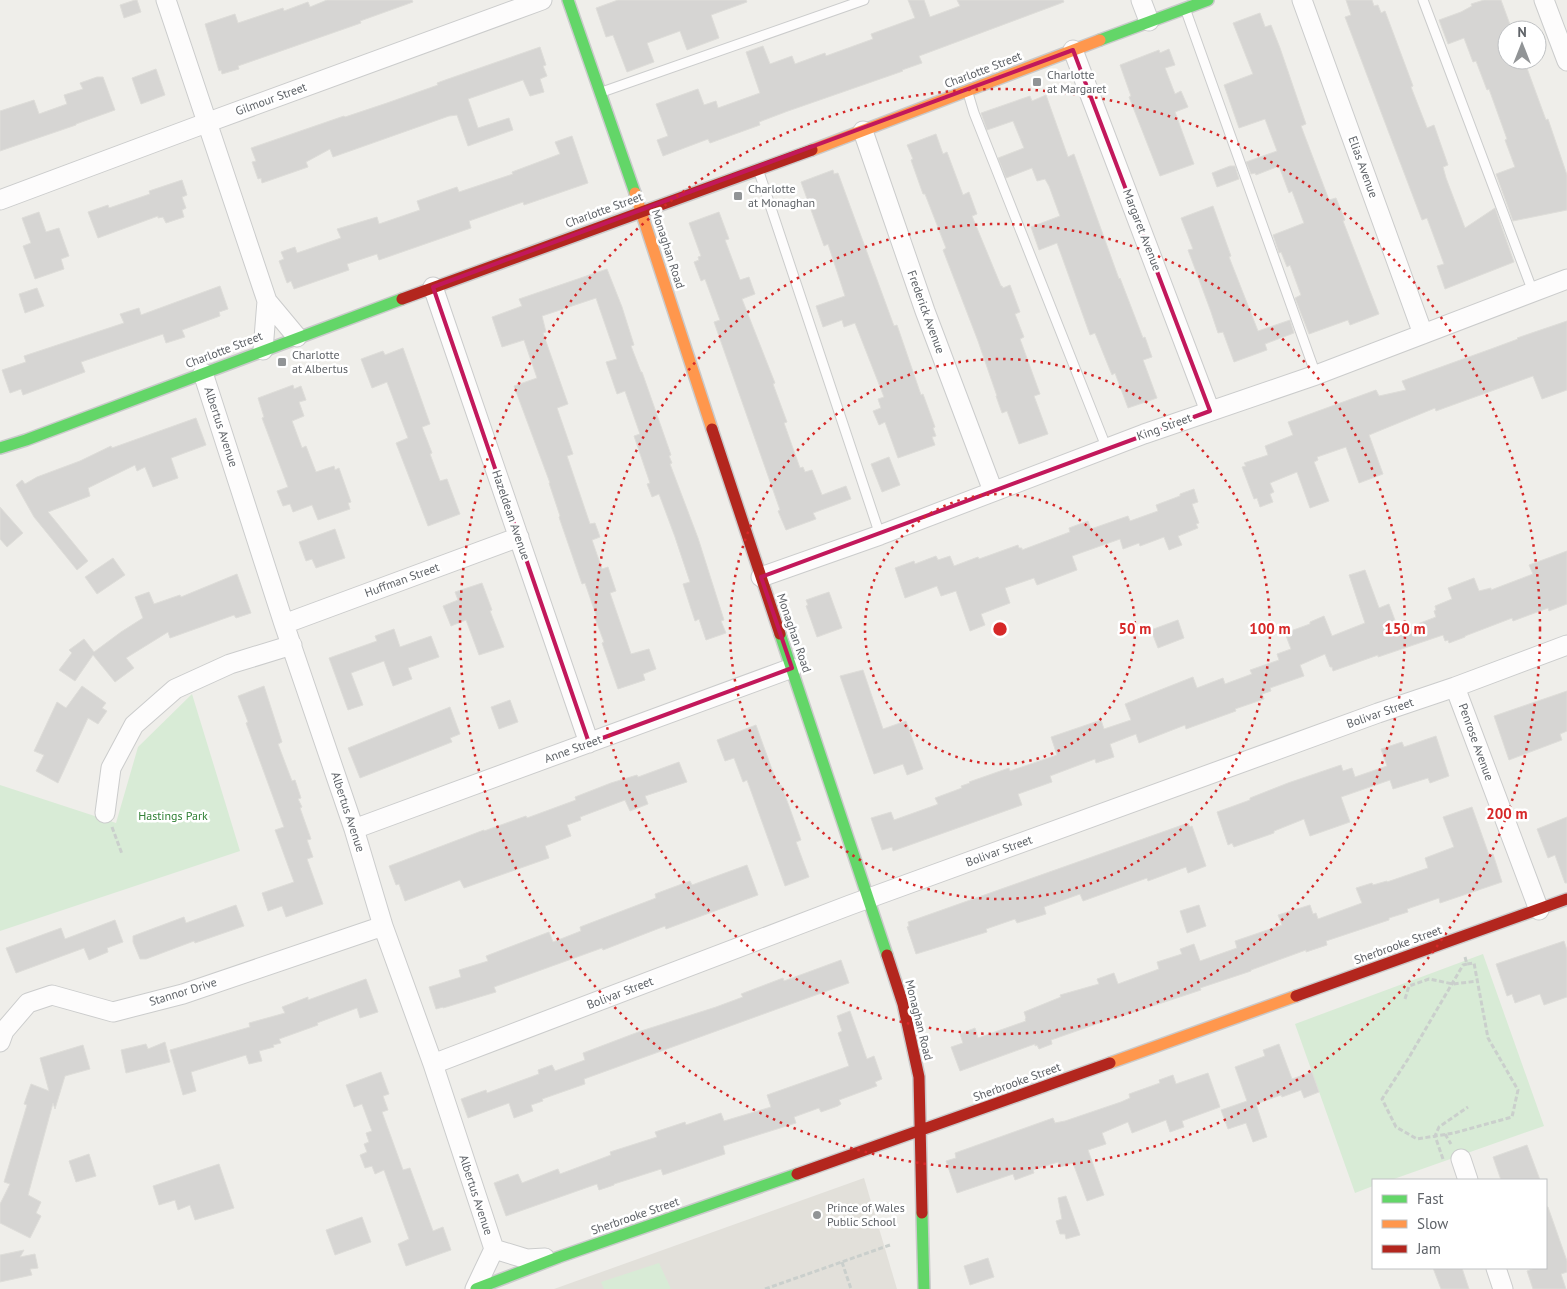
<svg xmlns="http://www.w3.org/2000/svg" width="1567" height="1289" viewBox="0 0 1567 1289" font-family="'PT Sans',sans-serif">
<rect width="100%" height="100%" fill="#efeeea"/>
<path fill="#e2e0da" d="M864,1178L897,1289H554Z"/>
<path fill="#d8ebd6" d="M192,694L240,851L0,931V785L116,823L138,747Z
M1483,954L1544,1126L1391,1180H1373V1186L1355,1193L1295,1024Z
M659,1263L671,1289H604L601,1282Z"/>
<path fill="#d6d5d3" stroke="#deddd9" d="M135,0H137L141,12L124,18L120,5Z
M327,0H412L413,2L360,21L361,23L238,66L239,69L222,74L221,70L219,71L205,24L235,14L238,23L283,8L284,11L308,2L310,7Z
M618,0H746L747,2L711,15L719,38L687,50L680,31L647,43L654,62L627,72L613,35L606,37L596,8Z
M908,0H924L930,17L960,6L957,0H1063L1064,2L919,56L922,63L902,70L903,71L788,111L759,122L760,125L710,143L708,139L663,156L657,140L668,136L656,104L698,89L704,105L716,101L718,108L760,93L746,52L763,46L770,64L792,56L795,64L825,53L826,56L873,39L871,34L915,18Z
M1346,0H1372L1374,6L1378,5L1381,13L1385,11L1413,86L1411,87L1427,128L1434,125L1448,165L1443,167L1446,178L1465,228L1495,208L1514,262L1445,289L1437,266L1444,264L1427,218L1422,220L1345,17L1351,15Z
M1484,0H1501L1512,30H1507V60H1524L1546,120L1548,119L1567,175V210L1513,221L1496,174L1515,167L1505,140L1507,139L1489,89L1487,90L1476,61L1473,62L1464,38L1448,44L1439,20L1461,12L1472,6L1471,4Z
M1260,13L1265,27L1271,25L1280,48L1306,124L1301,126L1329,200L1336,198L1345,220L1343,221L1379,314L1350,325L1348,320L1309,334L1295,298L1301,295L1290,265L1287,267L1281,252L1279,253L1273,235L1304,223L1292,191L1289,193L1279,166L1256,175L1255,173L1251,174L1246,162L1277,151L1265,119L1239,128L1224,85L1253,74L1233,23Z
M540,47L546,65L543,66L547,76L540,79L544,92L530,96L523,80L468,99L478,128L509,118L513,130L468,146L457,115L449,116L333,157L330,149L306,162L308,167L262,183L261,178L258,179L252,162L256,161L251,148L344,116L345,117L387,103L438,85L437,83L448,79Z
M1169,49L1175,65L1165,68L1175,94L1181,91L1188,107L1175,112L1194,164L1160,176L1129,97L1131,96L1120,65L1159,50L1160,53Z
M156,69L165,95L141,104L132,78Z
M97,77H103L115,110L76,124V125L0,151V111L34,100L39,114L67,104L64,95L83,89L80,83Z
M1046,95L1068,157L1074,154L1119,279L1120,278L1143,338L1145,337L1152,357L1143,360L1157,398L1128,408L1115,373L1112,375L1095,333L1090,335L1057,243L1039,250L1031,227L1060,216L1049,186L1045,179L1037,181L1032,168L1006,178L998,158L1024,148L1013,121L987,130L981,113L1030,96L1032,101Z
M936,134L943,154L947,152L963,195L969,192L977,214L972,216L1001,286H1002L1003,288L1010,285L1020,312L1015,314L1024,337L1020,339L1040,394L1034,396L1048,434L1019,444L1007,411L1002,413L996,396H997L978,341L943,250L946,248L925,194H923L911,160L913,159L907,145Z
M572,136L588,183L524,205L523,202L469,221L471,228L379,260L377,254L347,264L349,270L294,289L291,281L287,283L279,261L284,259L281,252L295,247L297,253L341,238L337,229L377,217L379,224L420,210L417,201L457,187L459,192L513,174L512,172L560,154L555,142Z
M1230,166H1235L1239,179L1217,187L1212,173Z
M833,170L834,174L838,173L894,326L897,325L921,395L923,394L935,427L933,428L936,436L932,437L935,445L898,458L885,422L879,425L873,411L881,408L878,399L884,397L855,323L844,327L842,320L823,327L816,306L845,296L828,244L824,246L801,182Z
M182,180L187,195L182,197L186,208L182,210L184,217L166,223L163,217L158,218V216L98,238L88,212L108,205L109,208L150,194L149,191Z
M1213,206L1231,256L1229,257L1258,331L1290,320L1294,333L1265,344L1267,350L1234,362L1223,332L1218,333L1211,312L1188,250L1193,249L1181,218Z
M39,212L46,232L59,228L69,256L61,259L64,269L35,279L23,246L31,243L22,218Z
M719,212L729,239L725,240L740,280L749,277L755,294L742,299L775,383L773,384L787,422L784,423L800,468L803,467L805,472L812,470L822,495L846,486L851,499L813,513L816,519L786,530L778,511L780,510L714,322L720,320L705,279L701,281L694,262L699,260L698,257L701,256L689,223Z
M607,269L622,307L634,345L631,346L641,372H642L671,455L669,456L672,463L670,464L698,538L724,620L721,621L726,633L706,640L699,619L695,621L683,584L690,582L675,537L659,494L652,497L647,484L650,483L634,436L640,434L625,391L617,394L606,362L617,359L596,298L542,316L546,332L543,333L568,404L557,408L573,454L567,456L590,524L595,523L600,537L592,540L602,569L608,567L616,591L610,593L631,654L649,649L656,669L643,674L645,680L618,689L602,643L604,642L595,618H597L585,583L582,584L559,517L560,516L549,483H550L514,386L537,378L524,340L502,347L492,317L522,306L519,299Z
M220,286L228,309L219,312L220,316L182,330L185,337L166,343L163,334L81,362L85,372L23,395L21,389L10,393L2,370L26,362L24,356L124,323L120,314L139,308L141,315Z
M37,288L44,306L25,313L19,294Z
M1567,321V390L1542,399L1533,376L1436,411L1435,408L1369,435L1383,474L1359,483L1346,447L1317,457L1318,460L1314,462L1329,501L1310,508L1297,472L1270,483L1274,492L1270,494L1273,502L1260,507L1257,498L1254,499L1242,467L1246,466L1244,463L1268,455L1265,446L1293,435L1288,422L1376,390L1379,396L1406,390L1402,381L1491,349L1518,339L1517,338Z
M403,348L430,424L422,427L432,453L430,454L440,481L447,479L460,514L428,526L396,443L408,438L387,382L372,388L361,359L383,351L385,355Z
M293,385L294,389L301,386L306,400L299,402L304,416L292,421L302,448L306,446L316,472L334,466L335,470L339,468L351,502L348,503L350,509L318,520L312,505L293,512L290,504L283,506L277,491L288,487L262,418L264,417L258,398Z
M196,418L206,445L171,458L178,478L153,487L145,467L137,471L135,465L88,488L90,496L48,512L88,561L77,570L34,517L16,485L22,480L25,484L37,477L80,461L111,446L112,448Z
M889,457L900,485L882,492L871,464Z
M1194,489L1198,502L1192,504L1199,523L1196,524L1198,528L1178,536L1182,545L1169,550L1164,537L1140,546L1139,543L1123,549L1120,539L1072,556L1077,570L1037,585L1034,578L1005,588L1010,603L981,614L985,625L970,631L956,591L941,596L937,586L905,598L895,568L914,561L915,564L936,556L938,560L950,556L954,566L978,557L979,559L1018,545L1019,548H1022V550L1070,532L1069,528L1088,521L1091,529L1128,516L1130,521L1158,511L1156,505L1180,496V494Z
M0,507L23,533L7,547L0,539Z
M335,529L345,558L316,568L312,559L306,561L299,542Z
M1567,551V604L1549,611L1548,608L1513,621L1512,618L1465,636V637L1449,643L1448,640L1445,641L1443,635L1378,657V655L1333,671L1332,667H1330L1325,654L1300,665L1304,676L1270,688L1271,691L1262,694L1264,699L1235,709L1236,711L1186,729L1185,725L1139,743L1136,734L1110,744L1114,757L1096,763L1095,759L1050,776L1052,782L1018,794L1022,805L893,851L892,847L882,850L871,818L891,812L894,820L936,805L938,804L935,798L962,788L961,786L970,783L969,782L1009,768L1010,771L1057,755L1051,737L1101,720L1104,729L1131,720L1125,704L1160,690L1193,677L1197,688L1223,678L1225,684L1252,674L1250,670L1279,660L1277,654L1291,649L1285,633L1310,624V622L1324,616L1332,636L1365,623L1349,575L1365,570L1379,608L1389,604L1399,631L1436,617L1434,611L1436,610L1435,606L1452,599L1448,588L1474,578L1479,591L1491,588V590L1533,574L1529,565Z
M113,558L125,575L97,594L85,577Z
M237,574L251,613L236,618L234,615L170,638L168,632L126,658L134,668L115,682L93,655L75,681L59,670L72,653L69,650L84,639L94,652L121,632L143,618L135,597L149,592L154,604L180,595L181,597Z
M482,583L492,610L490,611L504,647L479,655L466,620L451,626L443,606L458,600L455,592Z
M829,592L842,628L817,637L806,606L808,605L806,600Z
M1178,620L1184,638L1158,648L1151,630Z
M394,629L400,647L431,636L439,657L408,668L412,679L393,686L384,661L351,673L363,705L348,710L329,658L377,641L375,636Z
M863,670L883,729L906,721L923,769L907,775L903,764L874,774L840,676Z
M82,686L106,703L102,708L107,711L98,724L88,718L58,783L36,771L44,755L34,751L57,702L66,708Z
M264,686L282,742L278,744L292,781L295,780L301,798L298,799L302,807L300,808L311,839L307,840L313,857L307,859L323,904L286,917L282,906L268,911L262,893L294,882L275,830L284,827L246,723L248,722L238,696Z
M1567,691V731L1560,734L1562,740L1509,760L1494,716Z
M510,700L518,722L499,729L491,707Z
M450,707L460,734L450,738L452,742L360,778L348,748Z
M756,725L778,786L781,785L789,806L801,840L796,842L809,877L785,886L747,780L743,782L734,758L725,761L717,740Z
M1436,736L1449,776L1430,783L1428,778L1393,789L1390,780L1341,797L1350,822L1310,836L1304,819L1274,831V833L1234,847L1232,843L1228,845L1217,812L1250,800V798L1288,783L1341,765L1343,771L1352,768L1355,777L1387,766L1381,749L1402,742L1404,747Z
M679,762L687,782L645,796L648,804L630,811L625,800L580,817L581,820L567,825L571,836L545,846L549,858L464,888L460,880L405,901L399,884L396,885L389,866L484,830V831L526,816L527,818L576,800L575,797L611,783L637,775L638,777Z
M1472,807L1489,855L1493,854L1502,882L1440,903L1439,898L1407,909L1408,912L1389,918V920L1326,941L1327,945L1306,952V950L1251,970V971L1200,988L1201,990L1116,1018V1017L1051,1040L1052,1044L1039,1049L1037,1045L1035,1046V1044L960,1071L951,1047L963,1043L960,1034L975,1028L978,1038L1026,1021L1025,1019L1026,1018L1024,1012L1061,997L1060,995L1099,984L1097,979L1114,973L1118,984L1159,969L1157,962L1182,954L1180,949L1194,944L1200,961L1237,948L1235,941L1282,925L1278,915L1310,905L1313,914L1316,913L1318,919L1362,903L1356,888L1372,883L1373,885L1387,881V882L1428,868L1425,858L1454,847L1443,817Z
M1567,817V883H1565L1555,855L1548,858L1537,829Z
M1188,823L1190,827L1192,826L1206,866L1188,873L1186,867L1148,881L1147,878L1083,901L1080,894L1044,907L1046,914L1017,923L1015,919L986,929L987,932L916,954L907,927L909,926L908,922Z
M747,865L758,895L666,929L665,926L603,950L602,948L494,987L496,992L443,1008V1007L436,1009L429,987L461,977L459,970L488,961L486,956L549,932L553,942L581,931L580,927L656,898L655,894L690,881L692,885Z
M236,905L244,926L195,943L194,941L146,959H140L133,942V936L184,917L186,923Z
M1199,905L1206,926L1187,933L1180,911Z
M115,920L123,942L107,948L108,952L89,960L84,948L16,973L6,948L61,928L65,939Z
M1564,941L1567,950V997L1544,1005L1540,994L1515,1003L1512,994L1507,996L1496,964Z
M841,960L849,983L584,1079L585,1084L542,1099L543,1101L531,1105L533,1111L514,1118L509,1103L468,1118L461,1099L486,1090L487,1093L539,1074L538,1070L552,1065L555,1071L585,1060L583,1053L641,1031L716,1007L743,997L741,994L783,978L784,981Z
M366,979L378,1012L360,1018L357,1008L317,1023L318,1025L279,1039L281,1043L273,1045L274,1047L259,1051L262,1061L249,1064L246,1055L191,1072L196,1091L183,1095L170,1050L250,1027L249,1023L285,1013L282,1007L308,997V1000Z
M850,1011L867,1059L874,1056L882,1079L875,1082L877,1086L839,1100L841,1104L838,1106L821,1112L819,1108L794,1117L796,1123L723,1146L725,1154L663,1175L661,1169L614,1184V1185L599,1190L597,1184L506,1216L494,1183L518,1174L522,1183L558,1169L560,1174L611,1155L610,1152L657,1137L655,1132L685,1122L686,1125L721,1113L724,1121L771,1107L767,1095L849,1066L838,1033L842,1031L837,1016Z
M165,1042L170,1062L126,1073L121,1050L146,1044L148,1049Z
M1279,1044L1292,1079L1312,1072L1319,1092L1304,1098L1301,1090L1282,1097L1281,1095L1256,1104L1267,1137L1253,1142L1246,1123L1228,1129L1221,1110L1247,1101L1235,1067L1265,1056L1263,1050Z
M83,1045L90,1069L65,1076L55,1109L53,1103L28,1195L41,1202L36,1213L41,1216L30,1238L0,1223V1204L10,1184L4,1182L27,1105L24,1104L31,1084L49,1091L40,1058Z
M381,1072L389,1094L383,1096L388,1110L382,1112L403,1170L410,1168L433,1231L443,1227L451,1250L406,1266L398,1244L409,1239L384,1170L375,1174L372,1166L365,1168L360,1155L367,1152L364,1144L369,1142L366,1133L372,1131L362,1104L354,1107L346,1085Z
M1208,1073L1220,1107L1182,1121L1184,1127L1170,1132L1166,1120L1132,1133L1128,1122L1102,1133L1106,1144L1088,1150L1104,1195L1087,1201L1073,1163L1060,1167L1058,1162L1033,1170L1034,1173L1015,1180L1013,1174L957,1193L946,1161L956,1158L955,1153L1053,1118L1055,1123L1065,1121L1121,1102L1130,1098L1129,1094L1160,1083L1159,1080L1173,1075L1176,1084Z
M1527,1145L1540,1180H1501L1493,1157Z
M89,1154L96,1176L76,1182L69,1161Z
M219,1164L234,1208L195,1220L190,1205L178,1210L175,1200L159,1205L153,1186Z
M1066,1196L1080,1235L1066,1239L1065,1234H1060L1056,1221L1062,1219L1058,1198Z
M1546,1207H1548L1567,1261V1272L1561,1274L1566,1289H1533L1527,1271L1535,1268H1546Z
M362,1217L371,1242L335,1255L326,1230Z
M24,1250L20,1257L35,1254L38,1268L30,1269L32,1275L0,1282V1255Z
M988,1258L994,1277L970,1285L964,1266Z
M1433,1268H1462L1469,1289H1441Z"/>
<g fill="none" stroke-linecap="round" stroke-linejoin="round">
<g stroke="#cbcccc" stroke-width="11">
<path id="lane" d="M1423,0L1533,292
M1186,11L1316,375
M602,92L864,0
M968,93L974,113L1107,449
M759,172L880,535"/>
</g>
<g stroke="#cbcccc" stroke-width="21">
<path id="street" d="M166,0L267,301L297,337
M1141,0L1149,21
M1302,0L1423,334
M1544,0L1567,61
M1073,50L1210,411
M863,131L925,311L993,491
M0,200L206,123L542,0
M433,287L589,743
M263,350L267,301
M203,373L284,624L354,829L383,926L433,1064L494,1249L475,1289
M761,577L880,535L1144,434L1316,375L1567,279
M284,624L519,537
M1455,687L1539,910
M105,813L111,768L134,725L175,689L230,664L292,645
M354,829L792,668
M0,1042L4,1031L28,1003L52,995L113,1012L183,994L383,926
M433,1064L850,905L1378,713L1455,687L1567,645
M1461,1159L1468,1180
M494,1249L527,1259L545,1258
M1496,1268L1503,1289"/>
</g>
<g stroke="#cacacb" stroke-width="14">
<path id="fast" d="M568,0L635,193
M1100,40L1208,0
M0,448L26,440L402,299
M780,634L887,955
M922,1213L924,1289
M476,1289L559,1257L797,1174"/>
</g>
<g stroke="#cacacb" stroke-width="14">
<path id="slow" d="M812,150L1100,40
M635,193L712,429
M1110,1063L1296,996"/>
</g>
<g stroke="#cacacb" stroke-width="14">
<path id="jam" d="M402,299L812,150
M712,429L780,634
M887,955L903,1004L919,1077L922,1213
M1296,996L1567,899
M797,1174L1110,1063"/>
</g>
<path stroke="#cacfcc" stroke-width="3" stroke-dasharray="5 2.5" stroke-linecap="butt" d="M112,827L122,854
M1465,957L1467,964L1474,963L1488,1038L1518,1090L1512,1117L1454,1133L1417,1139L1396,1127L1382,1099L1408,1059L1463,965L1467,964
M1405,999L1409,986L1429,979L1453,984L1478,981
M1445,1134L1451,1144
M1443,1159L1435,1136L1439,1127L1468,1107
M842,1262L851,1289
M765,1289L890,1245"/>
<use href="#lane" stroke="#fdfcfc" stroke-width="9"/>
<use href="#street" stroke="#fdfcfc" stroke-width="19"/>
<use href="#fast" stroke="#63d668" stroke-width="11"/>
<use href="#slow" stroke="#ff974d" stroke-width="11"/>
<use href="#jam" stroke="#b3261e" stroke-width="11"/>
</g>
<path fill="none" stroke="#c2185b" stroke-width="4" stroke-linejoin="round" d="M1073,50L1210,411L761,577L792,668L589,743L433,287Z"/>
<g fill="none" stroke="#d62828" stroke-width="2.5" stroke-dasharray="2.5 5">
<circle cx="1000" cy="629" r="135"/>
<circle cx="1000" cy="629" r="270"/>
<circle cx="1000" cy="629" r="405"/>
<circle cx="1000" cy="629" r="540"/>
</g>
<g fill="#919496" stroke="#fff" stroke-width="2">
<rect x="1032" y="77" width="10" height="10" rx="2.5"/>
<rect x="733" y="191" width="10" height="10" rx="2.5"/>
<rect x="277" y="357" width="10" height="10" rx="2.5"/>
<circle cx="817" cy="1215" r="5"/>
</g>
<g text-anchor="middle" stroke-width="5" stroke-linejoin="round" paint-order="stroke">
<g font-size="12" fill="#5f6368" stroke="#fff">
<text transform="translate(983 70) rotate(-21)" y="4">Charlotte Street</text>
<text transform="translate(271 99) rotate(-20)" y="4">Gilmour Street</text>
<text transform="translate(1363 167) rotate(70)" y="4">Elias Avenue</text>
<text transform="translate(604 210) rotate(-20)" y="4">Charlotte Street</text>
<text transform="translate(1142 230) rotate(69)" y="4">Margaret Avenue</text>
<text transform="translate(668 249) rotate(72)" y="4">Monaghan Road</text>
<text transform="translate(926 312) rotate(70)" y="4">Frederick Avenue</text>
<text transform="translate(224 350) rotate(-21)" y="4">Charlotte Street</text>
<text transform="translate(221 427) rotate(72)" y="4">Albertus Avenue</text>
<text transform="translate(1164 427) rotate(-20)" y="4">King Street</text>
<text transform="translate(511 515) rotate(71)" y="4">Hazeldean Avenue</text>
<text transform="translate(402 580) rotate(-20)" y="4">Huffman Street</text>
<text transform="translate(794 633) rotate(71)" y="4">Monaghan Road</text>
<text transform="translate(1380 713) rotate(-19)" y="4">Bolivar Street</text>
<text transform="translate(1476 742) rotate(70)" y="4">Penrose Avenue</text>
<text transform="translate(573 749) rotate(-20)" y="4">Anne Street</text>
<text transform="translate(348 812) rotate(72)" y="4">Albertus Avenue</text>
<text transform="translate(999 851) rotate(-20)" y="4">Bolivar Street</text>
<text transform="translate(1398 945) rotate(-20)" y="4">Sherbrooke Street</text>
<text transform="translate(183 992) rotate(-17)" y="4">Stannor Drive</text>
<text transform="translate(620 993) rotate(-21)" y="4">Bolivar Street</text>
<text transform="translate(919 1020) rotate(76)" y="4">Monaghan Road</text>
<text transform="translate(1017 1082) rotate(-20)" y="4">Sherbrooke Street</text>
<text transform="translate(476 1195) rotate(72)" y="4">Albertus Avenue</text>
<text transform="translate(635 1216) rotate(-19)" y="4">Sherbrooke Street</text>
</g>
<g font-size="12" fill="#5f6368" stroke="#fff" text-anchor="start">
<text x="1047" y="79">Charlotte<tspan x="1047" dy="14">at Margaret</tspan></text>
<text x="748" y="193">Charlotte<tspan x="748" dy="14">at Monaghan</tspan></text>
<text x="292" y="359">Charlotte<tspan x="292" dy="14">at Albertus</tspan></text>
<text x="827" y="1212">Prince of Wales<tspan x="827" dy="14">Public School</tspan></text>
</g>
<g font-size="12" fill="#348238" stroke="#fff">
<text x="173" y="820">Hastings Park</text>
</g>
</g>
<circle cx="1000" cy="629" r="8" fill="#d62828" stroke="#fff" stroke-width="2.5"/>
<g font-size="15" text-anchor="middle" font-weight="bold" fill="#d62828" stroke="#fff" stroke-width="5" stroke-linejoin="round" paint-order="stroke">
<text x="1135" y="634">50 m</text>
<text x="1270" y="634">100 m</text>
<text x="1405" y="634">150 m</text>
<text x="1507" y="819">200 m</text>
</g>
<rect x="1372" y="1179" width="175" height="90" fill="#ffffff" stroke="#bfc1c3"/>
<rect x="1382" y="1195" width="25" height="8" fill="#63d668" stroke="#bfc1c3"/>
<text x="1417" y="1204" font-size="15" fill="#5f6368">Fast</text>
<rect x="1382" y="1220" width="25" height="8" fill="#ff974d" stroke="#bfc1c3"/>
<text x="1417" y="1229" font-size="15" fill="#5f6368">Slow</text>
<rect x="1382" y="1245" width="25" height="8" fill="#b3261e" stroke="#bfc1c3"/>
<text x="1417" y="1254" font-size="15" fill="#5f6368">Jam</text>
<g transform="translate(1522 45)"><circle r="24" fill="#ffffff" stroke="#bfc1c3"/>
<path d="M0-4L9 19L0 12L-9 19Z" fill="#919496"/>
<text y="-8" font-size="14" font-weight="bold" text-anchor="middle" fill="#5f6368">N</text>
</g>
</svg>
